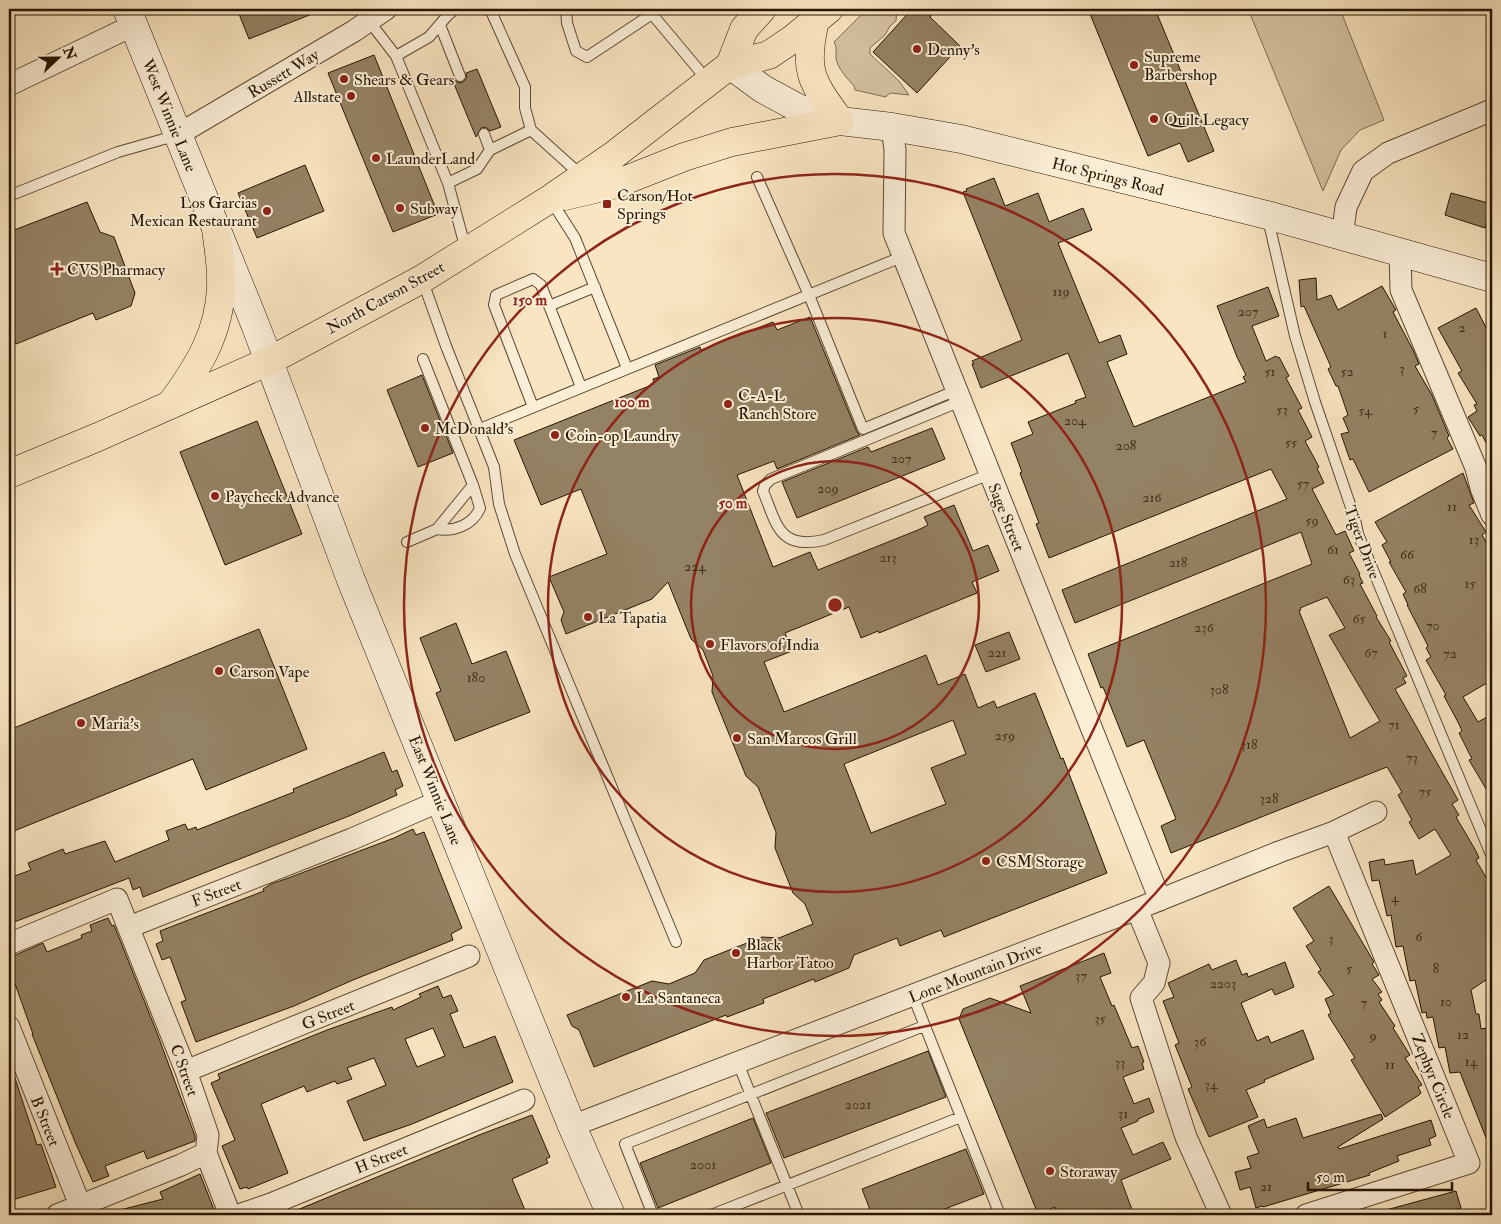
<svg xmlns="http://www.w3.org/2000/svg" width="1501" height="1224" viewBox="0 0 1501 1224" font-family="'IM FELL Double Pica',serif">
<rect width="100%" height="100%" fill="#f9e5c1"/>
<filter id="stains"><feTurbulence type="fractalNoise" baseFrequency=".004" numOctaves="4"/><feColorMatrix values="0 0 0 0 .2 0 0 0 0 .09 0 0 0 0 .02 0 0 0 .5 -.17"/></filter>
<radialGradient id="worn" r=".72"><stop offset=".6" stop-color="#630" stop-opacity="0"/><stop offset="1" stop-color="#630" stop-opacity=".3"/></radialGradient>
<path fill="#d5c2a0" stroke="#7e6c50" d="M867,9H897L896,21L890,26L885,35L870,48V54L899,81L909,95L891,93L887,95L886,97L855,90L854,86C848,79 837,68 836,58C836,52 837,48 834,42Z
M1248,9H1340L1384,120L1360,130L1341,150L1323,191Z"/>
<path fill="#948264" stroke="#261600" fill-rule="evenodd" d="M237,9H322V10L249,39Z
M912,9H937L930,17L960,46L917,93L873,52Z
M1088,9H1155L1214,151L1188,162L1180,143L1148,156Z
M374,55L438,214L393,232L328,73Z
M477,69L501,127L490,131L486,127L481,128L476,137L452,79L453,78L458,83L463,82L467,78L466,73Z
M305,165L324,211L257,238L238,193Z
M994,178L1005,206L1038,193L1049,222L1083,208L1092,230L1058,243L1099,343L1120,335L1127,354L1107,362L1134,427L1246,382L1243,377L1246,375L1237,357L1217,306L1268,287L1279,316L1252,326L1266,361L1276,356L1278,358L1279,357L1289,376L1286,378L1302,408L1298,410L1312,437L1305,441L1319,467L1317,468L1324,483L1312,489L1336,535L1345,531L1354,551L1349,553L1360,574L1359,575L1363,583L1360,584L1377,616L1376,617L1391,641L1389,642L1407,676L1403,678L1406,683L1395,689L1458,800L1452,804L1459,815L1456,817L1476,851L1479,858L1476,860L1492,888L1487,891L1492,899V976L1471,990L1476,1014H1479L1481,1029L1486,1028L1490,1049H1492V1153L1460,1072L1450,1073L1445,1047L1439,1048L1433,1017L1427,1018L1426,1012L1422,1013L1415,980L1410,981L1403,946L1396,947L1391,915L1387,916L1379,880L1372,881L1369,862L1384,859L1385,865L1413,860L1416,875L1451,855L1435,829L1419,839L1409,822L1412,820L1398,795L1402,792L1387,767L1171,853L1161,826L1176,819L1144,740L1127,747L1103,687L1101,688L1088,654L1312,564L1301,532L1075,623L1062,590L1287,499L1271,469L1049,558L1036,524L1039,523L1020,473L1022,472L1011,443L1033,434L1028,422L1076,403L1075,401L1086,397L1068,353L981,388L972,364H974L972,361L1022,340L963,192L967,191L966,189ZM1327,597L1345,628L1329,635L1380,721L1350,738L1299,611L1301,610L1300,608Z
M1451,193L1492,204L1485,228L1445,215Z
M87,202L100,232L114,237L135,293L131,306L96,320L93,313L16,344L9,327V232Z
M1316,278L1317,300L1331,295L1338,310L1382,286L1396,310L1393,312L1413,350L1419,364L1415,366L1432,395L1449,436L1447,438L1453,449L1369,492L1353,459L1350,460L1341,434L1349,432L1343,418L1348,415L1338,386H1336L1328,369L1331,367L1304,306L1301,307L1299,280Z
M1476,308L1492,339V454L1482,435L1480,436L1468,417L1477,411L1474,405L1477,404L1458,373L1462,371L1438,328Z
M810,317L857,432L860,435L777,469L774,461L737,475L773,567L810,552L818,570L918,530L928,525L924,517L954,505L973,551L988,545L999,571L972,582L977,593L879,633L878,631L861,638L849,607L785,633L792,651L764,662L784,712L926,655L938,685L965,674L978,708L994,701L997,708L1035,693L1061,759L1063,758L1107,873L944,937L941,930L900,946L897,938L854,955L849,968L815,982L814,979L763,999L764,1003L727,1017L726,1015L594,1067L579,1030L572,1026L567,1015L652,981L669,984L695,973L704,960L762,937L779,938L813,924L805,904L793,893L775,848L776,832L758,787L746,776L712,692L713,676L703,650L691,639L668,582L652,599L566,634L561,620L564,612L549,577L607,554L581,489L541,505L514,440L654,384L653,379L659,377L655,365L700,347L701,350L773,322L777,330ZM953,720L966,754L931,768L946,804L871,833L844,764Z
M422,375L453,453L418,467L387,390Z
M257,421L302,534L225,565L180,452Z
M932,428L945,459L797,518L782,482L868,447L871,452Z
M1463,473L1474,503L1469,505L1486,532L1482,535L1492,552V680L1463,697L1478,722L1492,714V799L1469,760L1472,759L1459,733L1462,731L1459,724L1444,696L1446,695L1426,660L1431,657L1426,648L1428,646L1407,605H1408L1403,594L1406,592L1389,562H1391L1382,545L1387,542L1375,522Z
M456,623L472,664L506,651L530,712L455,741L436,693L441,691L420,638Z
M259,629L307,749L206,790L193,759L9,833V730Z
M1009,632L1020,659L986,672L975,645Z
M384,752L392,772L397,770L403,786L395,790L397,795L349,816L143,897L140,887L133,890L129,878L9,924V878L31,870L28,863L63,849L65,854L105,841L115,862L169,840L166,831L185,824L188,830L196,827L197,830L294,792L293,789Z
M413,829L416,835L424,832L462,928L451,934L453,940L353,980L294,1006L196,1042L181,1002L186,1000L170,957L162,960L156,944L163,941L160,931L264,891L263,889L271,884L291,877L394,838Z
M1329,886L1374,962L1372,964L1379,975L1372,979L1382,992L1378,994L1382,1000L1379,1002L1395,1026L1393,1028L1410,1055L1405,1058L1422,1085L1418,1087L1421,1093L1419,1095L1385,1117L1351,1060L1355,1058L1328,1015L1331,1013L1325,999L1334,995L1318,972L1321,970L1306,946L1314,941L1293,908Z
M108,918L112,926L114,925L157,1033L195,1136V1141L147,1159L144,1151L105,1166L109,1176L93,1182L75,1142L32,1034H33L9,967L14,965L11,957L43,943L47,952L82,938L81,935L92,931L90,925Z
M1104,953L1111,973L1100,977L1112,1006L1114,1005L1132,1048L1138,1046L1144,1062L1142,1063L1144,1069L1123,1077L1134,1104L1149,1098L1154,1112L1138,1119V1121L1121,1128L1133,1155L1163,1142L1171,1159L1121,1180L1134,1215H1056L1055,1207L1038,1214L959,1019L963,1009L990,998L1031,1013L1020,986Z
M1236,960L1242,975L1247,973L1248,977L1285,962L1294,987L1275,995L1272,989L1241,1003L1257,1041L1268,1036L1271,1043L1303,1030L1314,1059L1264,1080L1265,1082L1246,1090L1258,1117L1209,1137L1188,1089L1192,1087L1175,1045L1179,1043L1163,1001L1174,997L1168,983L1209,964L1212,970Z
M438,986L443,998L451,995L458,1011L450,1014L464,1048L495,1036L513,1082L412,1124L364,1141L347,1101L386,1085L374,1058L347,1068L352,1079L337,1084L335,1081L307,1092L304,1086L261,1104L288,1173L248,1189L247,1187L240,1189L222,1146L235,1140L211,1083L220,1079L218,1074L327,1030L392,1007L393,1010L421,997L419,994ZM433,1028L445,1056L417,1067L405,1039Z
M928,1051L946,1097L784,1158L766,1113Z
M9,1068L12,1069L37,1145L41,1144L56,1187L12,1200L9,1190Z
M1381,1114L1383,1119L1338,1147L1339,1149L1431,1120L1436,1136L1429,1139L1431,1145L1397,1156L1399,1161L1369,1173L1370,1175L1263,1207L1262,1206L1256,1208L1250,1187L1240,1190L1235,1172L1251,1168L1247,1157L1259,1153L1248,1126L1264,1119L1267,1128L1296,1118L1303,1138Z
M532,1115L550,1157L546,1159L548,1163L512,1179L527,1215H285L479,1135Z
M753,1118L771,1163L658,1208L640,1163Z
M966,1149L984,1194L929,1215H872L862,1189Z
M200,1174L216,1215H121L120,1210L163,1199L160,1192Z
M1456,1191L1461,1208L1455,1210L1456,1215H1387L1386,1210Z"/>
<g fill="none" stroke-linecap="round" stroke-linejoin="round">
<g stroke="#5b4a30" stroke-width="12">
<path id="lane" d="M455,9L447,16L429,37L396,56L448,183L466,250
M490,9L525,87V108L531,130L582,176
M566,9L567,23L576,51L587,57L652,14L708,81
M369,21L396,56
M440,25L460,76
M484,134L490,150
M757,177L809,295L863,429L957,390
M448,183L477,169L490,150L531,130
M9,196L118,152L178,135
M550,199L575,238L627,368
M1268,219L1295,336L1315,402L1355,519L1358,534L1492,857
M422,279L446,346L494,467L499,504L515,554L676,942
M549,306L595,287
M9,382V384
M961,401L771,479L765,485L763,491C777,525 779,550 824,540L990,474
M533,407L494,305L496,295L533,279L541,285L581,387
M480,429L904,256
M437,529C454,532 473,525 480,508L473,485
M407,542L437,529L473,485L423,359
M913,996L1000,1215
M738,1063L799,1215
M653,1215L625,1144L924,1026
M711,1215L961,1117"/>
</g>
<g stroke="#5b4a30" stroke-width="23">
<path id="street" d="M9,85L134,25
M892,127L895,150L894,233L1160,900
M179,134L354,31L386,9
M1342,237L1346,207L1363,171L1388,153L1492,110
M1400,254L1401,290L1476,468L1481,488L1492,515
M1137,909L1159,963L1154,983L1141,998L1186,1137L1221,1215
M129,927L352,839L440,801
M9,944L117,899L186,1071L208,1135L206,1153L230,1215
M9,1027L84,1215
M186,1071L469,956
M572,1126L1137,909L1279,852L1334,832L1376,812
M57,1215L181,1165L206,1153
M239,1215L271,1204L524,1100
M1306,1215L1469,1163L1334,832"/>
</g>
<g stroke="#261600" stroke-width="29">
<path id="secondary" d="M127,9L255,324L351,580L572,1126L611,1215
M730,65L763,89L798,108L840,121L892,127L961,139L1267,215L1492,278"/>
</g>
<g stroke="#261600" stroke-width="29">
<path id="primary" d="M730,65L744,29L762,9
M565,196L616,184L684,157L732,142L840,121C811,81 803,71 815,21
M170,405C197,369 220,333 221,286C222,266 218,247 216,228
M9,474L98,437L269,361L422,279L550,199L614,155L730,65L769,55L794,38L829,9"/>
</g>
<use href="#lane" stroke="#fbeed7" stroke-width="10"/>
<use href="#street" stroke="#fbeed7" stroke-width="21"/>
<use href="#secondary" stroke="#fbeed7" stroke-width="28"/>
<use href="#primary" stroke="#f9e5c1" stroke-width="28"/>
</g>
<g fill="none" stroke="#8f2418" stroke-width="2.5">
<circle cx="835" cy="605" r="144"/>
<circle cx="835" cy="605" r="287"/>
<circle cx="835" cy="605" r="431"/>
</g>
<g fill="#8f2418" stroke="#fbeed7" stroke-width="2">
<circle cx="917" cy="49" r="5"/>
<circle cx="1134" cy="65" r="5"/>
<circle cx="344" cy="79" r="5"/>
<circle cx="351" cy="96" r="5"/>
<circle cx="1154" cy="119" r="5"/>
<circle cx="376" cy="158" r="5"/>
<rect x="602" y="199" width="10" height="10" rx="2.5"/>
<circle cx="400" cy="208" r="5"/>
<circle cx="267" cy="211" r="5"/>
<path d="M54.5 261.5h5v5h5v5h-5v5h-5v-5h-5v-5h5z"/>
<circle cx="728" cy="404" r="5"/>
<circle cx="425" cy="428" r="5"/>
<circle cx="555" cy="435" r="5"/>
<circle cx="215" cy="496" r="5"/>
<circle cx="588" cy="617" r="5"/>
<circle cx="710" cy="644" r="5"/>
<circle cx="219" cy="671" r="5"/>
<circle cx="81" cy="723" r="5"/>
<circle cx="737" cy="738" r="5"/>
<circle cx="986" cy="861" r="5"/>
<circle cx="736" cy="953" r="5"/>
<circle cx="626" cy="997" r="5"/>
<circle cx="1050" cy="1171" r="5"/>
</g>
<g text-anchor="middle" stroke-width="4" stroke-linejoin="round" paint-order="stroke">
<g font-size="14" fill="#423119">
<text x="1061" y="296">119</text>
<text x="1248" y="316">207</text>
<text x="1462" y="332">2</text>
<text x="1385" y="338">1</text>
<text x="1402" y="373">3</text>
<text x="1270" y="376">51</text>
<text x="1347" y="376">52</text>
<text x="1416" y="413">5</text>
<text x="1282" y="414">53</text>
<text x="1365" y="415">54</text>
<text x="1075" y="425">204</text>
<text x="1434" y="437">7</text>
<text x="1291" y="447">55</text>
<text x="1126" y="450">208</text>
<text x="901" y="463">207</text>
<text x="1303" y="488">57</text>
<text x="828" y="493">209</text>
<text x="1152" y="502">216</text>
<text x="1452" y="511">11</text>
<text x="1312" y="525">59</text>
<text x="1474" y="544">13</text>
<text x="1333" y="554">61</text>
<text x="1407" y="559">66</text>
<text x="888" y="562">213</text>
<text x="1178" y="567">218</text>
<text x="695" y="571">224</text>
<text x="1349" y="584">63</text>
<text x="1470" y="588">15</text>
<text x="1420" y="593">68</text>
<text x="1359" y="623">65</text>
<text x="1433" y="630">70</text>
<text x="1204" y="632">236</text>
<text x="997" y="657">221</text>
<text x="1371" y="657">67</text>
<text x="1450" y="658">72</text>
<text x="476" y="682">180</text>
<text x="1219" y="694">308</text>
<text x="1394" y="729">71</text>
<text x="1005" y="740">259</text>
<text x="1249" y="749">318</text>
<text x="1412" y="762">73</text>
<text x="1425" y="796">75</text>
<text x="1269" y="803">328</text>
<text x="1395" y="902">4</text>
<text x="1419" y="941">6</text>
<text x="1331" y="943">3</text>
<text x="1349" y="973">5</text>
<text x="1436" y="973">8</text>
<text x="1081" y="980">37</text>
<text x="1223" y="988">2203</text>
<text x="1446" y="1006">10</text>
<text x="1364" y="1007">7</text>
<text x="1100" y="1023">35</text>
<text x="1463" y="1039">12</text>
<text x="1373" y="1040">9</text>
<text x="1200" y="1046">36</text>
<text x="1471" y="1066">14</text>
<text x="1120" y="1067">33</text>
<text x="1390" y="1069">11</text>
<text x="1211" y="1089">34</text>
<text x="858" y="1109">2021</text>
<text x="1123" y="1118">31</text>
<text x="703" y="1169">2001</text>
<text x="1266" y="1191">21</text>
</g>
<g font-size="16" fill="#261600" stroke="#fbeed7" text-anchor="start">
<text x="927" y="55">Denny's</text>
<text x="1144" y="62">Supreme<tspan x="1144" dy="18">Barbershop</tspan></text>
<text x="354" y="85">Shears &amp; Gears</text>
<text x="341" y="102" text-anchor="end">Allstate</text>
<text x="1164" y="125">Quilt Legacy</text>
<text x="386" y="164">LaunderLand</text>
<text x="617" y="201">Carson/Hot<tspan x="617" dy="18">Springs</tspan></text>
<text x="257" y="208" text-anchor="end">Los Garcias<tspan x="257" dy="18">Mexican Restaurant</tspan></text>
<text x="410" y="214">Subway</text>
<text x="67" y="275">CVS Pharmacy</text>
<text x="738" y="401">C-A-L<tspan x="738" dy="18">Ranch Store</tspan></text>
<text x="435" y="434">McDonald's</text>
<text x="565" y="441">Coin-op Laundry</text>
<text x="225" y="502">Paycheck Advance</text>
<text x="598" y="623">La Tapatia</text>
<text x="720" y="650">Flavors of India</text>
<text x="229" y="677">Carson Vape</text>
<text x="91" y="729">Maria's</text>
<text x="747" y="744">San Marcos Grill</text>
<text x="996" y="867">CSM Storage</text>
<text x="746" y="950">Black<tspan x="746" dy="18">Harbor Tatoo</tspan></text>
<text x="636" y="1003">La Santaneca</text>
<text x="1060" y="1177">Storaway</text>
</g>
<g font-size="16" fill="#261600" stroke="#fbeed7">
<text transform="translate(283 73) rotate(-31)" y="6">Russett Way</text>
<text transform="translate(170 115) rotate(68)" y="6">West Winnie Lane</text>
<text transform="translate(1108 176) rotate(14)" y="6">Hot Springs Road</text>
<text transform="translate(385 297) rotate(-29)" y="6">North Carson Street</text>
<text transform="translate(1007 517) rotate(68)" y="6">Sage Street</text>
<text transform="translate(1363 542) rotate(70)" y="6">Tiger Drive</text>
<text transform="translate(436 790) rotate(68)" y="6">East Winnie Lane</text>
<text transform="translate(216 892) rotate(-21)" y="6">F Street</text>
<text transform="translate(975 972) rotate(-21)" y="6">Lone Mountain Drive</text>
<text transform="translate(328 1014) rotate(-22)" y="6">G Street</text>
<text transform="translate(185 1070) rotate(70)" y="6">C Street</text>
<text transform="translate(1434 1076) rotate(68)" y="6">Zephyr Circle</text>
<text transform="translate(46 1121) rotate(68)" y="6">B Street</text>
<text transform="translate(381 1158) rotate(-22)" y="6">H Street</text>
</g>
</g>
<circle cx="835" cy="605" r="8" fill="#8f2418" stroke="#fbeed7" stroke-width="2.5"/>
<g font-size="15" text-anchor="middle" font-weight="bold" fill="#8f2418" stroke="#fbeed7" stroke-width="4" stroke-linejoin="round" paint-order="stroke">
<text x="530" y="305">150 m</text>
<text x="632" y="407">100 m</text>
<text x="733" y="508">50 m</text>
</g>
<rect width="1501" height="1224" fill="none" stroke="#f9e5c1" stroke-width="30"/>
<rect x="10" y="10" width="1481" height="1204" fill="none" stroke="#261600" stroke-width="2.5"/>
<rect x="15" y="15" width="1471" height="1194" fill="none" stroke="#261600"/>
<g transform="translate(58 58) rotate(68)" stroke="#fbeed7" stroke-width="4" paint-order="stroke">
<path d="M0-4L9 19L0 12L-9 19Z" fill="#261600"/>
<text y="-8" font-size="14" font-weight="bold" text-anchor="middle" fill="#261600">N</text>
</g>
<path d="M1308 1182v8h144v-8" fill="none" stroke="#261600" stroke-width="2.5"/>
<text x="1316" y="1182" font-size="15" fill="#261600" stroke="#fbeed7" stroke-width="4" paint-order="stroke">50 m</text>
<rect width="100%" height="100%" filter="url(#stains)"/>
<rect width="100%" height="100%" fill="url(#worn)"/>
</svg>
